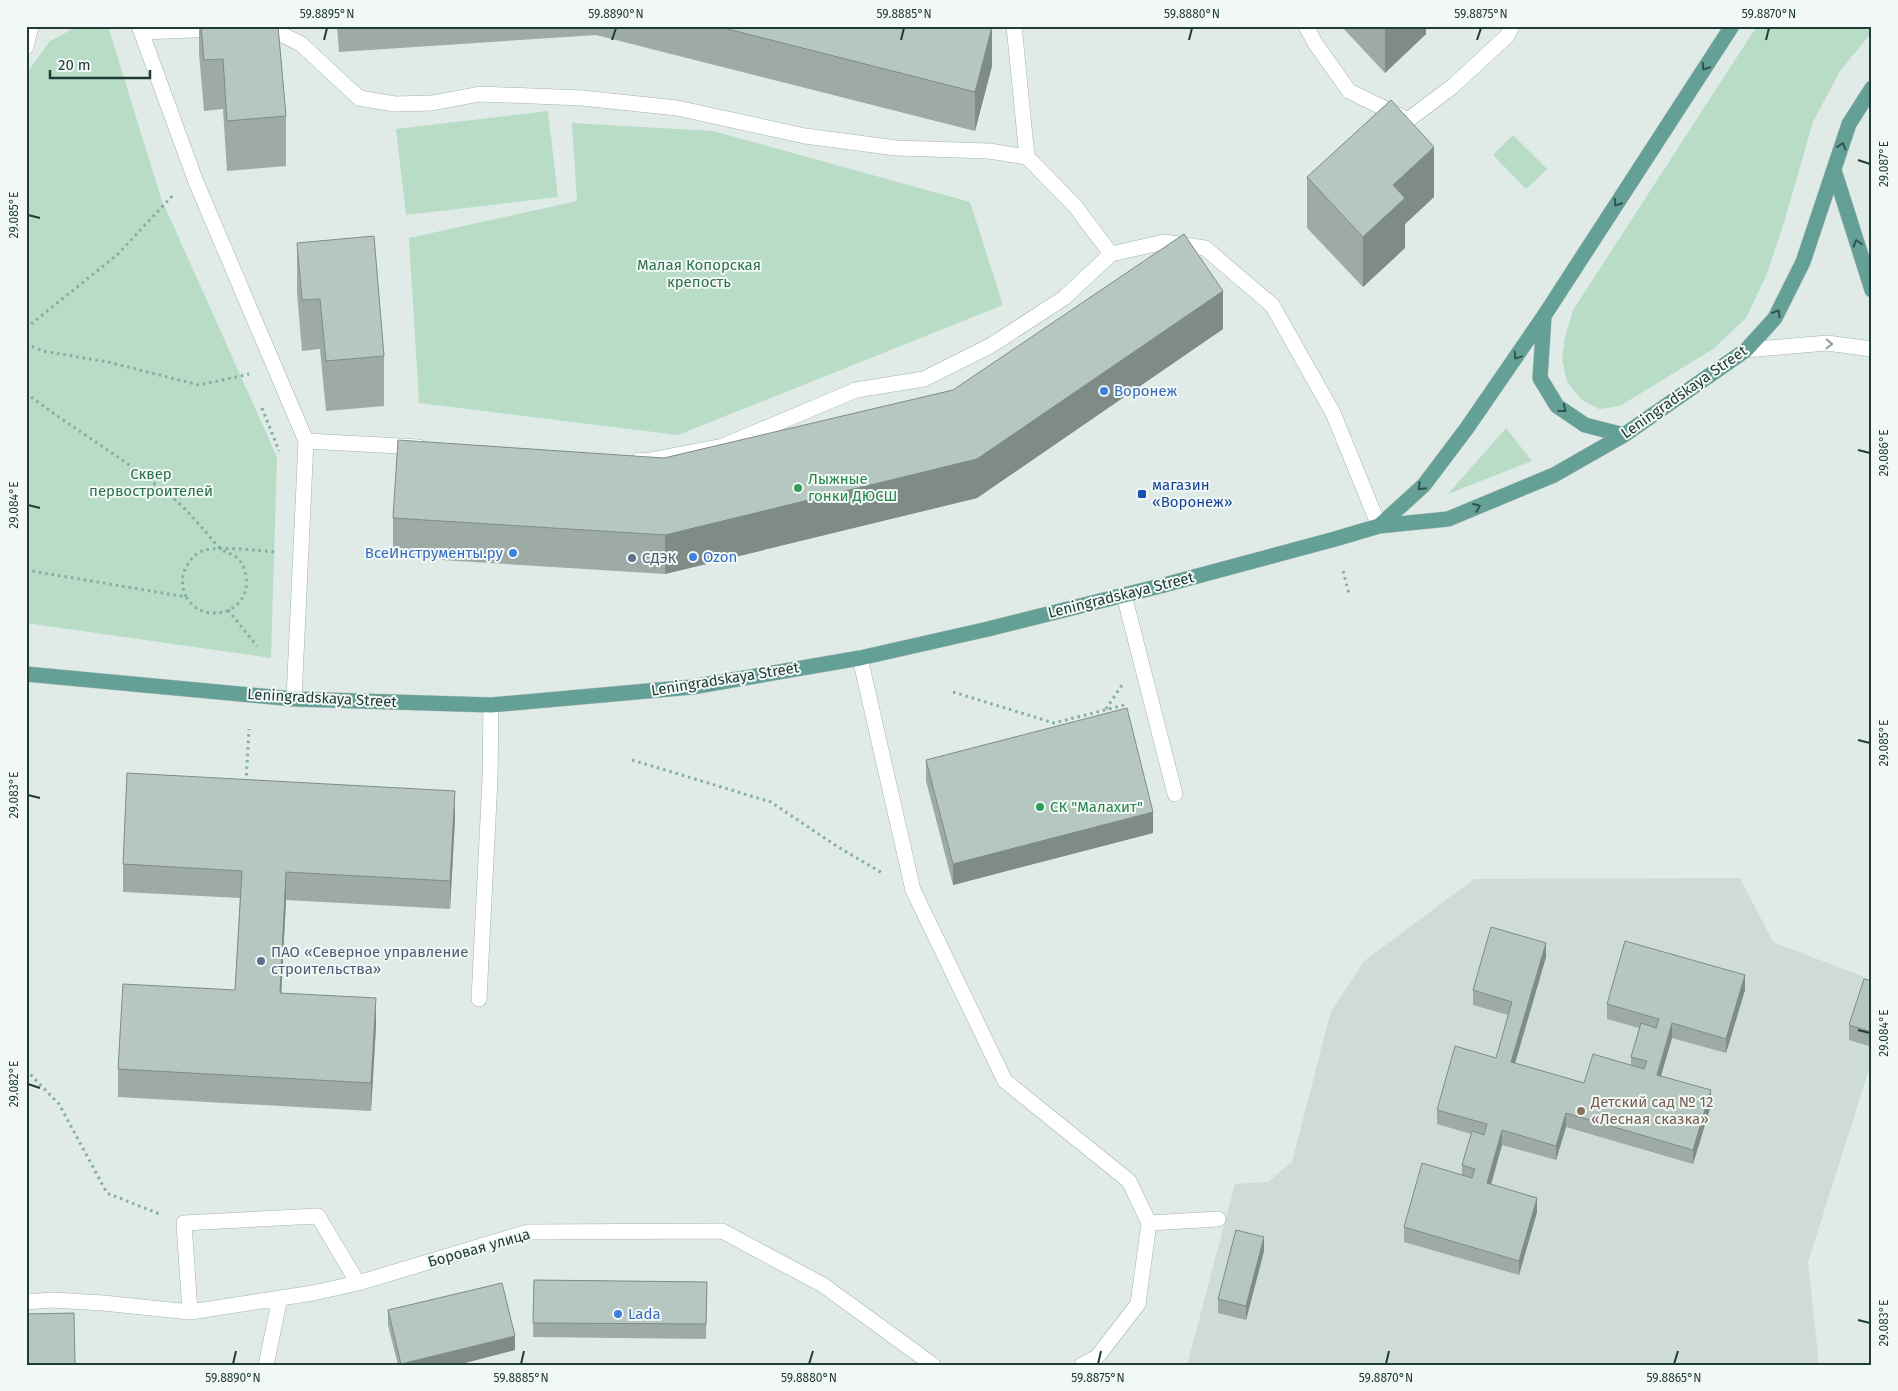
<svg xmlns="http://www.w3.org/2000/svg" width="1898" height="1391" viewBox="0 0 1898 1391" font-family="'Fira Sans',sans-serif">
<rect width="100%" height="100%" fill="#e0ebe7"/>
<path fill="#cfdbd6" d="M1740,878L1773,942L1872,980V1060L1808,1262L1819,1365H1187L1235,1184L1268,1182L1292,1162L1331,1011L1364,961L1474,879Z"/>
<path fill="#b9dcc6" d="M78,26H108L161,198L277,457L271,658L26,623V74L50,41Z
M1757,26H1872V32L1840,71L1813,122L1783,226L1766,276L1746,318L1713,349L1620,406L1599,409L1582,400L1567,382L1562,359L1565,337L1573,310Z
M548,111L558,197L406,215L396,129Z
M572,123L713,131L970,202L1003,305L678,435L419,403L409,238L577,201Z
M1513,135L1547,169L1526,189L1493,155Z
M1506,428L1532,461L1448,494Z"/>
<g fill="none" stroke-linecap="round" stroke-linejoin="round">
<g stroke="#a3b3af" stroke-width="16">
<path id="minor" d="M139,26L196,182L306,441L419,447
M1306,26L1315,43L1349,91L1408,120L1453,86L1507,36L1512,26
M260,29L269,28L301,44L359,98L395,104L432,103L480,94L582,98L677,108L805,136L896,148L989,151L1027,157
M141,32L219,29
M26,47L31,26
M1111,254L1164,242L1205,248L1272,305L1333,413L1379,526
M1746,350L1827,343L1872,349
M639,460L645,461L723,446L856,390L924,379L990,346L1064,298L1111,254L1075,206L1027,157L1014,26
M1124,595L1175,794
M860,658L913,890L1005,1081L1129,1181L1149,1223L1138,1304L1097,1357L1082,1365
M294,699L306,441
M479,999L490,779L491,705
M1149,1223L1218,1219
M26,1302L52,1300L103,1303L190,1312L313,1293L358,1283L528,1232L722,1231L823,1285L933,1365
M190,1312L184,1223L318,1216L358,1283
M266,1365L280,1298"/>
</g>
<g stroke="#c1c8c7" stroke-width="16">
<path id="major" d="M1834,170L1872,290
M1544,317L1540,378L1557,406L1585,425L1624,435
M1379,526L1424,485L1467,428L1544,316L1732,26
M26,674L294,699L491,705L692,687L860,658L988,629L1164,585L1335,539L1379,526L1448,519L1554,475L1624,435L1746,350L1775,318L1803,262L1849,124L1872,88"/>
</g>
<path stroke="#81aea5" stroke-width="3" stroke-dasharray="2.5 4" stroke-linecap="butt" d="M26,328L117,255L174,194
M26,344L43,351L108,362L199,385L249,374
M26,393C71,428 121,456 165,492C179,502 192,516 203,529C209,535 214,543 221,549C227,554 235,554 240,561C248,572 249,589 241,600C231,614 211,617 196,608C192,605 189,601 186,597
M262,408L279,451
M26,570L186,597C181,585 181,574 188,564C192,558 196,553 202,551C220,545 258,551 277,552
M1343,571L1349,594
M228,610L257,646
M953,692L1054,723L1128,704
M1106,709L1122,685
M632,760L771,802L838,847L884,874
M246,782L249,729
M26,1070L59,1104L107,1193L162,1215"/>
<use href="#minor" stroke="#fff" stroke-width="15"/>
<use href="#major" stroke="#65a097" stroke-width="15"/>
</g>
<path fill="#9daaa6" d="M199,26H278L286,116V166L227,171L223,109L204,111L199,53Z
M337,26H989L992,66L975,131L596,35L339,52Z
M1341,26H1426V34L1385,73Z
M1307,177L1434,197L1405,224V248L1363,287L1307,228Z
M297,243L384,356V406L326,411L320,349L302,351L297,293Z
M1223,329L977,498L665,574L393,557V518L664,458Z
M926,760L1153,833L953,885L926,781Z
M455,819L450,909L286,900L281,993L376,1026L371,1111L118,1097V1069L235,990L240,898L123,892V864Z
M1546,957L1515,1063L1584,1083L1631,1065V1057L1639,1028L1607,1019V1004L1745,990L1726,1053L1672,1038L1661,1076L1711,1105L1693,1164L1566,1127L1556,1160L1502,1145L1491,1185L1537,1212L1519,1275L1404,1242V1227L1462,1175V1165L1471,1134L1437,1124V1110L1496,1058L1508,1015L1473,1005V990Z
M1872,981V1047L1849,1040V1025Z
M1264,1251L1246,1320L1218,1313V1299Z
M534,1280L707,1282L706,1339L533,1337Z
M388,1310L515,1350L457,1365H398L388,1325Z"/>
<path fill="#7f8b87" d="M1385,26H1426V34L1385,73Z
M992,27V66L975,131V92Z
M1434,147V197L1405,224V248L1363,287V237L1393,185Z
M1223,291V329L977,498L665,574V535Z
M455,791V819L450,909V881Z
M1153,812V833L953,885V864Z
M286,872V900L280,1020V993Z
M1546,943V957L1511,1077V1062Z
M1745,975V990L1726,1053V1039Z
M376,998V1026L371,1111V1083Z
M1672,1023V1038L1657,1089V1075Z
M1711,1090V1105L1693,1164V1150Z
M1566,1113V1127L1556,1160V1146Z
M1502,1130V1145L1487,1198V1183Z
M1537,1198V1212L1519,1275V1261Z
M1264,1237V1251L1246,1320V1306Z
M515,1336V1350L457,1365H401V1364Z"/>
<path fill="#b6c6c1" stroke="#7f8b87" d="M201,26H278L286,116L227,121L223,59L204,60Z
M716,26H989L992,27L975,92Z
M1391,100L1434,147L1393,185L1405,198L1363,237L1307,177Z
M1184,234L1223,291L977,459L665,535L393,518L398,440L664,458L953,390Z
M374,236L384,356L326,361L320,299L302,300L297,243Z
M1127,708L1153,812L953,864L926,760Z
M127,773L455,791L450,881L286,872L280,993L376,998L371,1083L118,1069L123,984L235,990L242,871L123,864Z
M1491,927L1546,943L1511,1062L1584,1083L1593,1054L1644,1069L1647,1061L1631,1057L1641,1023L1656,1028L1659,1019L1607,1004L1625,941L1745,975L1726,1039L1672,1023L1657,1075L1711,1090L1693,1150L1566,1113L1556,1146L1502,1130L1487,1183L1537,1198L1519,1261L1404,1227L1422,1163L1472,1178L1475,1169L1462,1165L1472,1131L1484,1135L1487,1124L1437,1110L1455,1046L1496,1058L1512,1002L1473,990Z
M1864,979L1872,981V1032L1849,1025Z
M1236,1230L1264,1237L1246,1306L1218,1299Z
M534,1280L707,1282L706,1324L533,1323Z
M502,1283L515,1336L401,1364L388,1310Z
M74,1313L75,1365H26V1314Z"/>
<defs><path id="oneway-chevron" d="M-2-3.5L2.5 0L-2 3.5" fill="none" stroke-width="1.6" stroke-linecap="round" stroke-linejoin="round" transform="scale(1.25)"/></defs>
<g stroke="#32544f">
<use href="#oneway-chevron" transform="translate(1705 67) rotate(123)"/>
<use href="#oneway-chevron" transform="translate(1842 146) rotate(-73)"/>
<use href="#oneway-chevron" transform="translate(1617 203) rotate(123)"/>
<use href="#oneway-chevron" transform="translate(1857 243) rotate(-107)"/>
<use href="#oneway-chevron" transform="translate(1777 313) rotate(-60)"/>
<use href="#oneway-chevron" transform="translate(1517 356) rotate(124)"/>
<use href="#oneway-chevron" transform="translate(1563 409) rotate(38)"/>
<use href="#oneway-chevron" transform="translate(1421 487) rotate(135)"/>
<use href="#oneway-chevron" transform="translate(1477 507) rotate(-23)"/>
</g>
<use stroke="#909d9b" href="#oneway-chevron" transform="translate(1829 344) rotate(2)"/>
<path fill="none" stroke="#213b37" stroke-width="2" d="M324,40L327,28M612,40L616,28M901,40L904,28M1189,40L1192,28M1477,40L1481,28M1766,40L1769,28M1858,160L1870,164M28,215L40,218M1858,450L1870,453M28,505L40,508M1858,740L1870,743M28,795L40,798M1858,1030L1870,1033M28,1084L40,1088M1858,1320L1870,1323M233,1364L236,1351M521,1364L524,1351M809,1364L813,1351M1098,1364L1101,1351M1386,1364L1389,1351M1674,1364L1678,1351"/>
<g fill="#3f7fe0" stroke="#f1f8f5" stroke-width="2">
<circle cx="1104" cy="391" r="5"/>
<circle cx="513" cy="553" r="5"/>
<circle cx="693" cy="557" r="5"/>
<circle cx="618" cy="1314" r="5"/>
</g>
<g fill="#2e9e5b" stroke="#f1f8f5" stroke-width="2">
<circle cx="798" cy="488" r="5"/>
<circle cx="1040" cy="807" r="5"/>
</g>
<rect fill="#1a4fb4" stroke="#f1f8f5" stroke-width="2" x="1137" y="489" width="10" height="10" rx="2.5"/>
<g fill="#5c6f8a" stroke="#f1f8f5" stroke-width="2">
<circle cx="632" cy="558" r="5"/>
<circle cx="261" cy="961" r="5"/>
</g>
<circle fill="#8d6e63" stroke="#f1f8f5" stroke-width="2" cx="1581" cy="1111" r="5"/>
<g text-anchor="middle" stroke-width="4" stroke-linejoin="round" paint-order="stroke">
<g font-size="15" fill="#2c714e" stroke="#f1f8f5">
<text x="699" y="270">Малая Копорская<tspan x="699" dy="17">крепость</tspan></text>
<text x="151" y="479">Сквер<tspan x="151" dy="17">первостроителей</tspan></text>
</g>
<g font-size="15" fill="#366cbe" stroke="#f1f8f5" text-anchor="start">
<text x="1114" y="396">Воронеж</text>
<text x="503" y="558" text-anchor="end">ВсеИнструменты.ру</text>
<text x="703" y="562">Ozon</text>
<text x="628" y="1319">Lada</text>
</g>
<g font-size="15" fill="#213b37" stroke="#f1f8f5">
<text transform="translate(1684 392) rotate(-35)" y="5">Leningradskaya Street</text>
<text transform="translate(1121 595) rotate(-14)" y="5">Leningradskaya Street</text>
<text transform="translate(725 679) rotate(-9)" y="5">Leningradskaya Street</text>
<text transform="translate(322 698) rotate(3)" y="5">Leningradskaya Street</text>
<text transform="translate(479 1248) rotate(-16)" y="5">Боровая улица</text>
</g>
<g font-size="15" fill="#27864d" stroke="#f1f8f5" text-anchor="start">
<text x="808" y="484">Лыжные<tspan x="808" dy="17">гонки ДЮСШ</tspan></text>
<text x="1050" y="812">СК "Малахит"</text>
</g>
<g font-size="15" fill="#164399" stroke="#f1f8f5" text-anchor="start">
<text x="1152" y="490">магазин<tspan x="1152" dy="17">«Воронеж»</tspan></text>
</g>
<g font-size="15" fill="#4e5e75" stroke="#f1f8f5" text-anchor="start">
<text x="642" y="563">СДЭК</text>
<text x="271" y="957">ПАО «Северное управление<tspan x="271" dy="17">строительства»</tspan></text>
</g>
<g font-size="15" fill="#785e54" stroke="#f1f8f5" text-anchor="start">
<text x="1591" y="1107">Детский сад № 12<tspan x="1591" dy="17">«Лесная сказка»</tspan></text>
</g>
</g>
<rect width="1898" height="1391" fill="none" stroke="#f1f8f5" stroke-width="55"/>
<path d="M50 70v8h100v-8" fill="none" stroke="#213b37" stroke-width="2.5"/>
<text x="58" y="70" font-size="15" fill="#213b37" stroke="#f1f8f5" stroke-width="4" paint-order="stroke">20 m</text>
<rect x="28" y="28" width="1842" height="1336" fill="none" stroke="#213b37" stroke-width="2"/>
<g font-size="12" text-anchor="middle" fill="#213b37">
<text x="327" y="18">59.8895°N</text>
<text x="616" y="18">59.8890°N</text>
<text x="904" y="18">59.8885°N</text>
<text x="1192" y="18">59.8880°N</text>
<text x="1481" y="18">59.8875°N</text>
<text x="1769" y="18">59.8870°N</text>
<text transform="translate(1884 164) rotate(-90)" y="4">29.087°E</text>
<text transform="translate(14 215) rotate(-90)" y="4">29.085°E</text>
<text transform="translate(1884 453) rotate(-90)" y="4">29.086°E</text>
<text transform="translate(14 505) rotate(-90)" y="4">29.084°E</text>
<text transform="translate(1884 743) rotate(-90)" y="4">29.085°E</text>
<text transform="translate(14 795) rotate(-90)" y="4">29.083°E</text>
<text transform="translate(1884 1033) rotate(-90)" y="4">29.084°E</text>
<text transform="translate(14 1084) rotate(-90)" y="4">29.082°E</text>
<text transform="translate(1884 1323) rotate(-90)" y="4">29.083°E</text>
<text x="233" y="1382">59.8890°N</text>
<text x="521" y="1382">59.8885°N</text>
<text x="809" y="1382">59.8880°N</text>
<text x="1098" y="1382">59.8875°N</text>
<text x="1386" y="1382">59.8870°N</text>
<text x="1674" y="1382">59.8865°N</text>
</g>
</svg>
